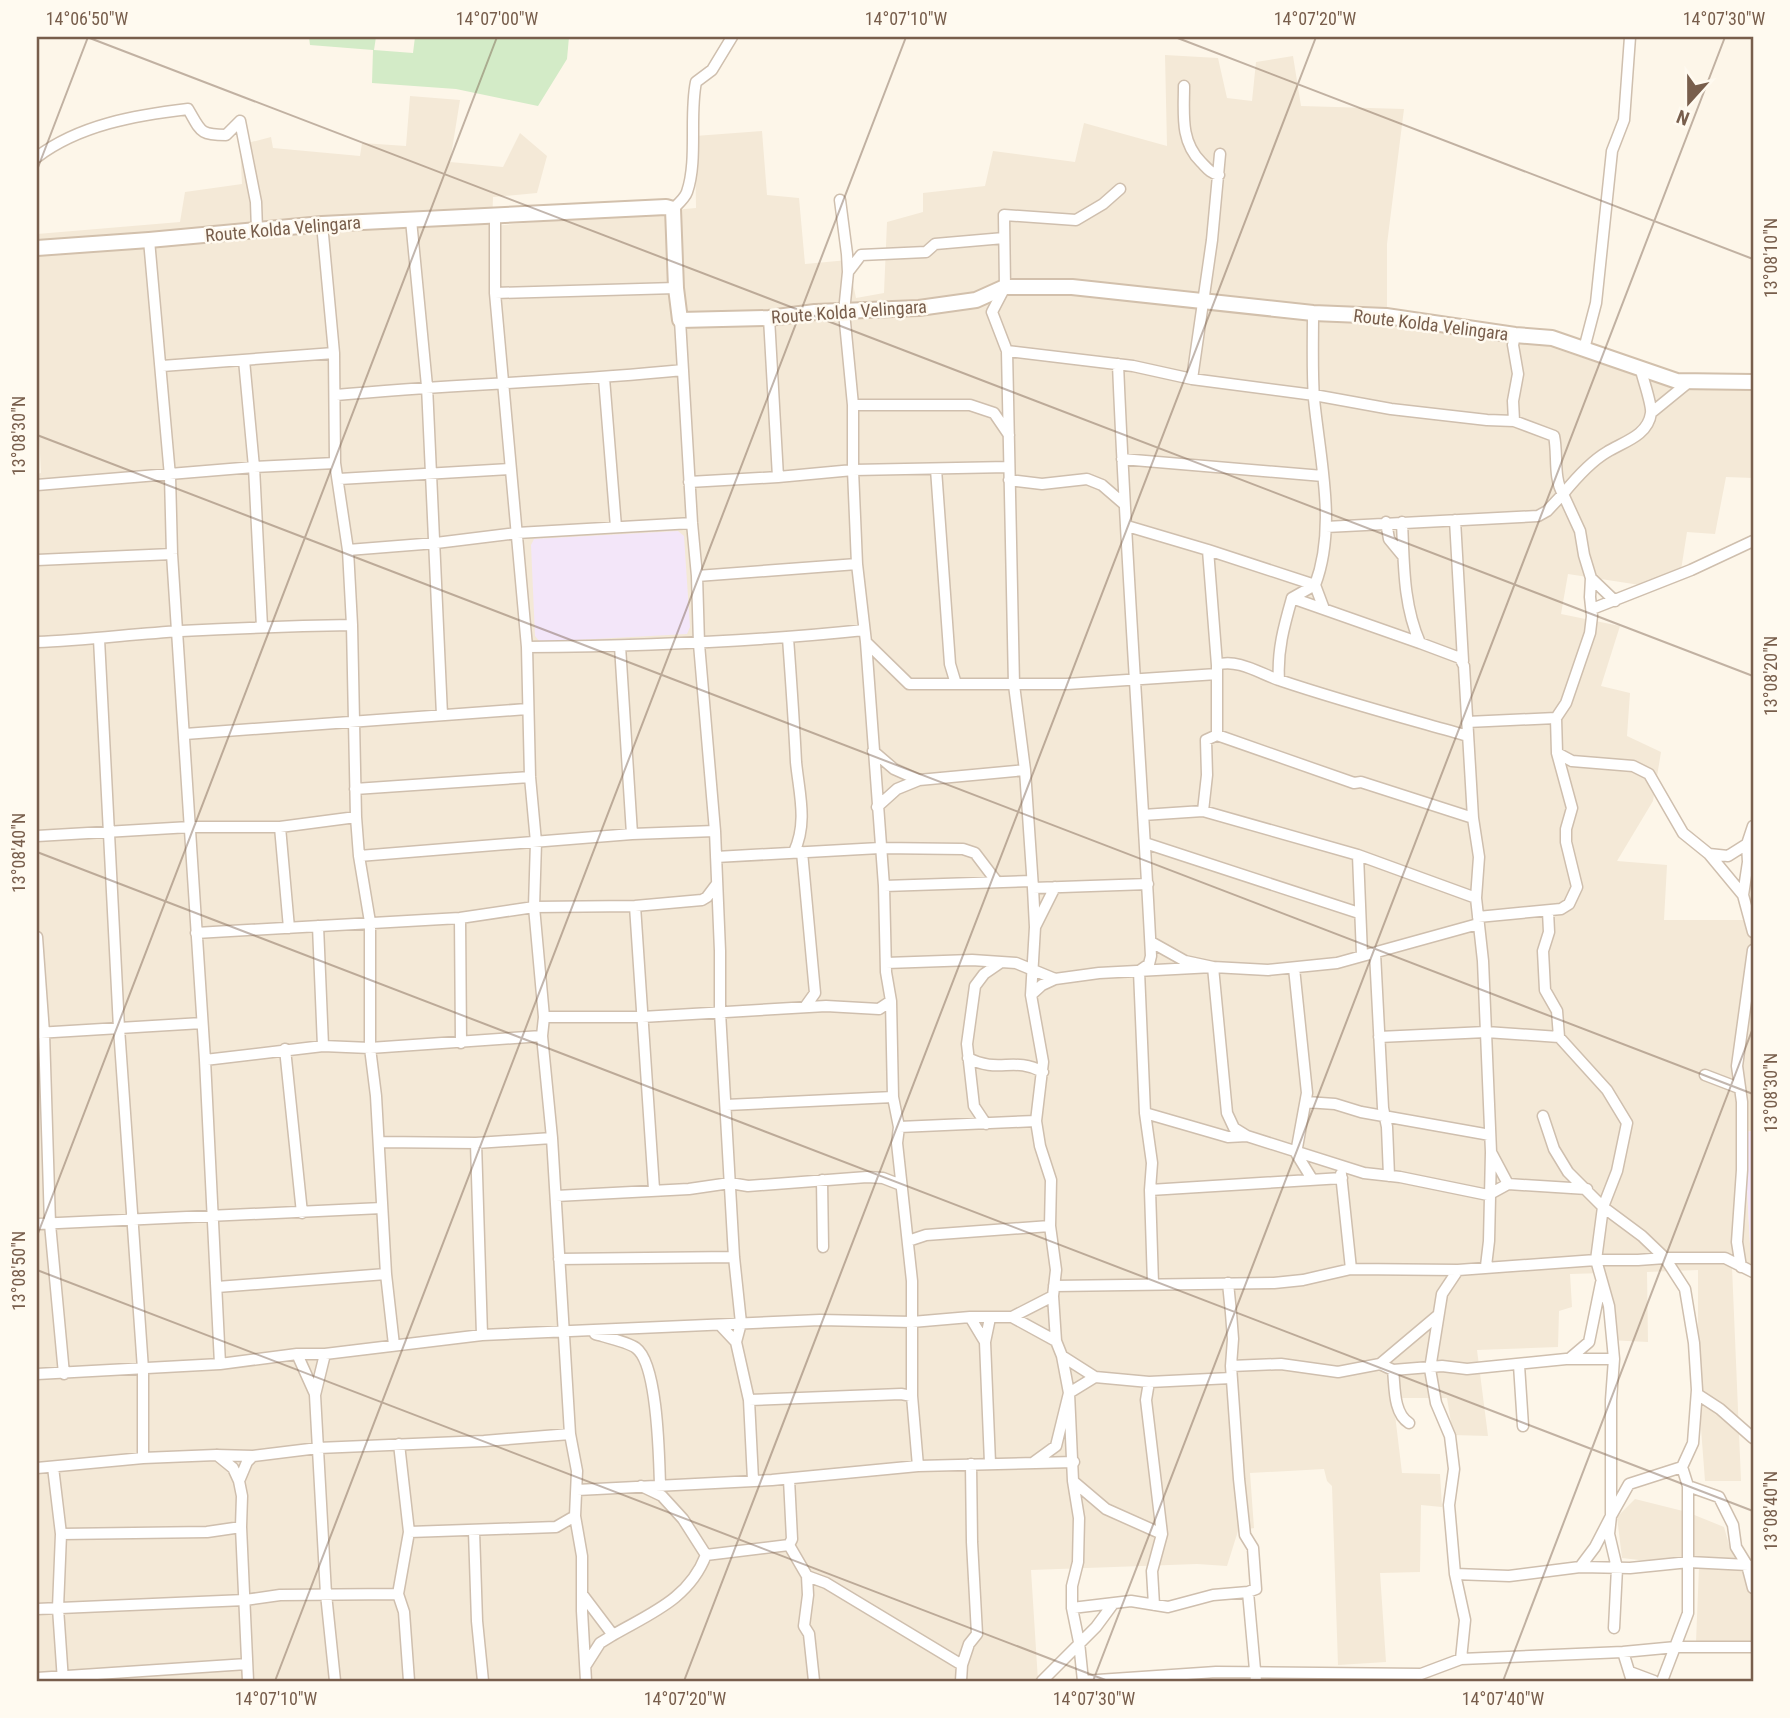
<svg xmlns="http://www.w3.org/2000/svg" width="1790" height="1718" viewBox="0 0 1790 1718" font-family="'Roboto Condensed',sans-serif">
<rect width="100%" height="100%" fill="#fdf6e9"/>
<path fill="#f4e9d7" d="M1165,55L1218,58L1227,98L1252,101L1256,62L1293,56L1301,106L1404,109L1387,244V322L1547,346L1659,383L1678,386L1753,387V478L1726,477L1715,534L1687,532L1681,570L1640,585L1568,574L1561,614L1620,626L1601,686L1630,693L1627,736L1661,752L1653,801L1617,861L1667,865L1664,920H1751L1753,868V1131L1744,1132L1751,1263L1732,1267L1741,1481H1705L1698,1389V1270L1647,1272L1648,1342L1608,1340L1604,1273L1570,1274L1572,1307L1559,1311L1558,1347L1477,1350L1488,1436L1453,1435L1447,1398H1393L1402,1473L1440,1474L1442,1507L1421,1505L1420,1572L1380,1573L1386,1662L1338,1665L1332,1486L1327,1481L1324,1469L1250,1473L1254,1528L1238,1531L1227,1566L1197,1564L1031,1570L1038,1681H37V474L41,473L37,391V234L180,222L185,192L242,184L240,145L271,137L273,148L360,156L362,143L406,146L410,96L460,100L450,162L503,167L520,133L547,156L537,193L493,197L492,226L696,208L695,136L762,131L767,195L799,198L805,264L848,260L856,298L884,293L887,222L923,212V193L985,186L993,151L1075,162L1084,123L1167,146Z
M1635,1499L1687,1512L1724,1527L1730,1548L1739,1566L1753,1567V1600H1750L1751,1641L1696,1642L1699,1567L1622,1558L1617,1517Z"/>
<path fill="#f3e6f9" d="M678,531L684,536L690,627L687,634L540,642L535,636L531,545L534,539Z
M1753,1131V1263H1751L1744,1132Z"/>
<path fill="#d3ebc7" d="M309,37H376L374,50L413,53L415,37H569L567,59L538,106L456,89L372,83L373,50L310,45Z"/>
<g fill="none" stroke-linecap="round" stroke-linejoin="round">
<g stroke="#cfbfae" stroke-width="13">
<path id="street" d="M1184,86C1184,114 1180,141 1201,162C1207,168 1210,173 1219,175
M240,121L256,202L257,230
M37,157C79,125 136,115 188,109C201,131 199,135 226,135L240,121
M840,200L847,254L848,272L844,312L853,405V470L857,564L866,642L884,886L886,972L891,1001L893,1097L899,1127L897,1143L912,1281V1396L918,1466
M673,209C678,204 685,198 687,192C698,160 689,115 696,82L712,70L732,37
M495,215V293L527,647L530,777L536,842L534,907L544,1017L542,1036L552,1138L570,1434L577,1471L575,1516L582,1556V1611L586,1681
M411,220L427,386L442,715
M322,224L334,353L335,463L348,550L352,625L356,817L359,856L370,922V1048L376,1096L386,1274L394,1345
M149,240L170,476L172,554L205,1060L220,1364
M848,272L861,255L926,252L935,244L1004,238
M495,293L676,288
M769,318L778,477
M680,320L692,523L697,576L699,644L715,831L720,951V1012L734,1257L741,1323L736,1342
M1584,349L1596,303L1612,151L1624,120L1630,37
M1007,351L1133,366L1192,379L1314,395L1391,409L1487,420L1514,421L1554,436C1558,454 1553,478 1563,494L1547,511L1538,516L1326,527
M244,360L254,467L262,627
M1118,364C1126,562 1141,759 1151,956L1149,964L1139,971
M162,366L334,353
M604,378L616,527
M1192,379L1212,240L1220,154
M336,395C452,384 568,382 683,370
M853,405H970L994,413L1009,435
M1651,413L1689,382
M1514,421L1513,401L1518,374L1513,345L1515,335
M1122,459L1323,476
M936,469L950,664L956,684
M339,479L510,469
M1009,480L1042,484L1087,479L1102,485L1124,504
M689,482L778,477L853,470L1009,467
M37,485L254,467L335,463
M1455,520L1463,661
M1386,522L1389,539L1403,556
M1402,522C1404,564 1403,604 1420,643L1460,658L1464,666L1473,818L1479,857L1476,898L1483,961L1491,1152L1489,1241L1486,1266
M1127,526L1208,550L1315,585L1324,609
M348,550L436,543L517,533L692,523
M1208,550L1217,665V735
M37,560L172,554
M697,576L857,564
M1591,578L1615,601
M1292,598L1420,643
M1592,609L1691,570L1753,541
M788,638C791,679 794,721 796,762C799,793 808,822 794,852
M99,639L119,1028L143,1369V1458
M37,642C85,640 133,634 181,631C238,628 295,626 352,625
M866,642L909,684H1067L1217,674
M620,646L632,834
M527,647C640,646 752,642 864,630
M1217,665C1237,658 1261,674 1279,680C1341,701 1405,718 1468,736
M1279,680C1277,651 1284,626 1292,598L1315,585C1337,527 1320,460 1314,399C1312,371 1313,341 1313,313
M1556,718L1566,703L1590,633L1592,616L1590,597L1591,578L1584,555L1580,531L1563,494C1576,478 1590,462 1607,452C1623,442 1648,436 1651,413C1652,404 1643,380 1641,370
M1467,722L1556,718L1557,753L1572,808L1566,829V842L1577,887L1569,904L1561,909L1478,917
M185,734L527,709
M873,751L894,769L919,780
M1557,753L1572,761L1633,766L1649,774L1683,833L1709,854L1728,856L1747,844
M355,789L530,777
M877,807L897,789L919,780L1025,770
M1203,811L1358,855L1476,898
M1143,815L1203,811L1207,775L1206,740L1217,735L1354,783L1361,782L1473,818
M1753,826L1747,844L1748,862L1743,895L1753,932
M280,827L289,928
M37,836L190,827H280L356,817
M1145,843L1359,913
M802,852L815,993L805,1007
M1709,854L1743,895
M1358,855L1362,955
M359,856L632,834L715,831
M716,857L880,848L963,849L975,853L997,882
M884,886L1032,881
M1033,888L1148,884
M635,906L654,1189
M460,918L461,1043
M318,926L323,1046
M1035,927L1055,887
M196,933L460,918L534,907L635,906L702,900L707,897L716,885
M37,937L44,1033L50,1224L64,1374
M1151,942L1185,961L1213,967L1227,1113L1234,1128L1247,1136
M1375,953L1383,1108L1387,1127L1389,1176
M886,963L972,960L1016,963L1055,979
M1294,968L1307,1093L1296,1153L1312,1179
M1139,971L1145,1113L1152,1163L1150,1190L1153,1284
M1031,995L1042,985L1055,979L1099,973L1213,967L1268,970L1337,963L1478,924
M544,1017H642L826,1006L879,1009L891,1001
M37,1033L202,1023
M1379,1037L1486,1032L1559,1037L1557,1011L1545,990L1543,951L1549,932L1548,911
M285,1049L302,1213
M968,1058C999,1074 1013,1056 1043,1072
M205,1060L323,1046L370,1048L542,1036
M1705,1075L1739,1088
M1306,1102L1335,1104L1361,1112L1490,1135
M726,1105L893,1097
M1145,1113L1228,1137L1247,1136L1364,1173L1400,1177L1488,1195L1508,1184L1587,1189
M1543,1116L1554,1149L1568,1172L1603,1207L1642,1236L1665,1258H1725L1753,1272
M986,1124L974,1106L967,1044L975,986L984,974L1000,963
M899,1127L1036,1121
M379,1142L476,1143L552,1138
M476,1143L482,1335
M1491,1152L1508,1184
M1341,1174L1351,1269
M822,1180L823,1247
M1150,1190L1342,1178
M556,1196L689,1189L730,1183L748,1186L867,1177L883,1178L901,1185
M37,1224L382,1208
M908,1241L926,1235L1050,1226
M559,1259L734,1257
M1741,1267L1737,1242L1742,1170V1102L1737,1066L1753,950
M1458,1270L1442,1294L1430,1369L1436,1403L1450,1436L1454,1469L1449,1505L1455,1574L1465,1620L1461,1659
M1054,1286L1274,1283L1303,1280L1351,1269L1458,1270L1596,1260H1638L1665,1258L1685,1289L1694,1343L1697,1390L1693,1443L1682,1467L1688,1486L1719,1497L1733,1525L1736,1547L1747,1565L1753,1588
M217,1287L386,1274
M970,1317L985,1342
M1012,1317L1056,1341
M720,1325L736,1342L749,1400L753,1480
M595,1334C605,1337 628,1342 636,1348C658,1364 659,1457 660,1485
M297,1354L315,1394
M325,1354L315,1395L326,1594L335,1681
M1062,1356L1095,1377
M1569,1359L1589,1342L1601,1283
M1380,1364L1437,1316
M1519,1365L1523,1426
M1231,1366L1281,1364L1338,1372L1380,1364L1393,1370L1442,1366L1467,1369L1566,1359H1614L1609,1306L1596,1260L1603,1207L1617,1171L1627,1123L1607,1090L1559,1037
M1393,1370C1395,1386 1393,1413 1409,1423
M37,1374L220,1364L297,1354H325L482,1335L820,1320L912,1322L970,1317H1012L1053,1296
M1149,1382L1146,1400L1162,1534L1152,1571L1154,1605
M1697,1394L1720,1409L1753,1438
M749,1400L901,1394L912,1396
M399,1444L409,1532L398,1594L404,1612L409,1681
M217,1455L233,1468L239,1481L242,1496L241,1527L248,1681
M1034,1462L1056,1446L1069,1393L1095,1377L1149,1382L1231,1378
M990,1463L985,1342L990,1318
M53,1467L61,1534L58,1608L63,1681
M37,1468L143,1458L216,1455L253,1456L318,1448L484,1441L570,1434
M789,1479L792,1539L789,1545L807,1576L808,1595L804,1626L809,1634L814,1681
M239,1481L247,1462L253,1456
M1073,1481L1106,1509L1162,1534
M641,1486L662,1496L683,1519L706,1555
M577,1490L772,1480L918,1466L1074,1462
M474,1531L477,1621L483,1681
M409,1532L556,1527L575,1516
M61,1534L207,1532L241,1527
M1580,1567L1595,1547L1611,1516V1400L1614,1359
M1455,1574L1509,1576L1580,1567L1630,1568L1689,1562L1748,1565
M807,1576L826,1583L962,1665L961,1681
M1248,1592L1256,1681
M582,1594L613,1635C651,1613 689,1599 706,1555L789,1545
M1072,1608L1131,1601L1168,1607L1213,1595L1248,1592L1256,1589L1253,1548L1245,1535L1239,1479L1231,1366L1233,1339L1231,1313L1228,1283
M37,1609L245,1600L280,1595L398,1594
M1614,1628L1617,1568L1609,1534L1611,1516L1629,1484L1682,1467
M1623,1652L1632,1681
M586,1665L600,1643L613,1635
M962,1665L969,1644L977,1634L972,1542L971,1464
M1630,1672L1654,1681
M37,1678L247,1664
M1042,1681L1096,1627L1113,1604
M1083,1681L1079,1642L1072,1608V1586L1078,1562L1079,1518L1073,1481L1069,1393L1062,1356L1056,1341L1053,1296L1056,1270L1050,1226L1051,1180L1040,1146L1036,1121L1043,1062L1031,995L1035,927L1033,888L1025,770L1014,685L1007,351L992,312L1005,287L1004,215L1076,220L1103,204L1120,189
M1083,1681L1216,1672L1421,1674L1461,1659L1623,1652L1676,1647H1753
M1662,1681L1688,1613V1486"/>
</g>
<g stroke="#d2c0ac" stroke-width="18">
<path id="secondary" d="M37,248L149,240L322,224L666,207L673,209L676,288L680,320L769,318L815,312L919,308L976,300L1005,287H1072L1313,313L1386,316L1515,335L1552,338L1677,381L1753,382"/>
</g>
<use href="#street" stroke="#fff" stroke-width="10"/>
<use href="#secondary" stroke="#fff" stroke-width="14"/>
</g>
<path fill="none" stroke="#785e4c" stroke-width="2" stroke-opacity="0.45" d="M87,37L1753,676M1175,37L1753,259M37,170L88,37M37,435L1753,1094M37,852L1753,1511M37,1236L497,37M37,1270L1108,1681M275,1681L906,37M684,1681L1316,37M1093,1681L1725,37M1503,1681L1753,1028"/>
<g text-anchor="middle" stroke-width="5" stroke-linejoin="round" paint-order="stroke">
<g font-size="18" fill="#785e4c" stroke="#fffaf0">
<text transform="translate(283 229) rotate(-5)" y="6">Route Kolda Velingara</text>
<text transform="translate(849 312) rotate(-4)" y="6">Route Kolda Velingara</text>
<text transform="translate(1431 325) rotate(7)" y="6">Route Kolda Velingara</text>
</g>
</g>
<rect width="1790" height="1718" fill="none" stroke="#fffaf0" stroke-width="77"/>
<g transform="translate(1689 102) rotate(201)" stroke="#fffaf0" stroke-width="5" paint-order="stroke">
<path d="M0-5L12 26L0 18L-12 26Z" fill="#785e4c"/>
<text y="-10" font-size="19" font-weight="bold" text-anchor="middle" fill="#785e4c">N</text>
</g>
<rect x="38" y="38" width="1714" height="1642" fill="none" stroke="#785e4c" stroke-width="2.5"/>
<g font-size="18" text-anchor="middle" fill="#785e4c">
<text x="87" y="25">14°06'50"W</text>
<text x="497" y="25">14°07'00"W</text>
<text x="906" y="25">14°07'10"W</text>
<text x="1315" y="25">14°07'20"W</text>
<text x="1724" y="25">14°07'30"W</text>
<text transform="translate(1771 258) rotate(-90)" y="6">13°08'10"N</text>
<text transform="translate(19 436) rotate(-90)" y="6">13°08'30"N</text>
<text transform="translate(1771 676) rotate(-90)" y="6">13°08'20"N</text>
<text transform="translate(19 853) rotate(-90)" y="6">13°08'40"N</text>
<text transform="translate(1771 1093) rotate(-90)" y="6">13°08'30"N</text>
<text transform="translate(19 1271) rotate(-90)" y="6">13°08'50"N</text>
<text transform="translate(1771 1511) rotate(-90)" y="6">13°08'40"N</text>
<text x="276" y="1705">14°07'10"W</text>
<text x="685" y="1705">14°07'20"W</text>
<text x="1094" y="1705">14°07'30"W</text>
<text x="1503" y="1705">14°07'40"W</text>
</g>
</svg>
